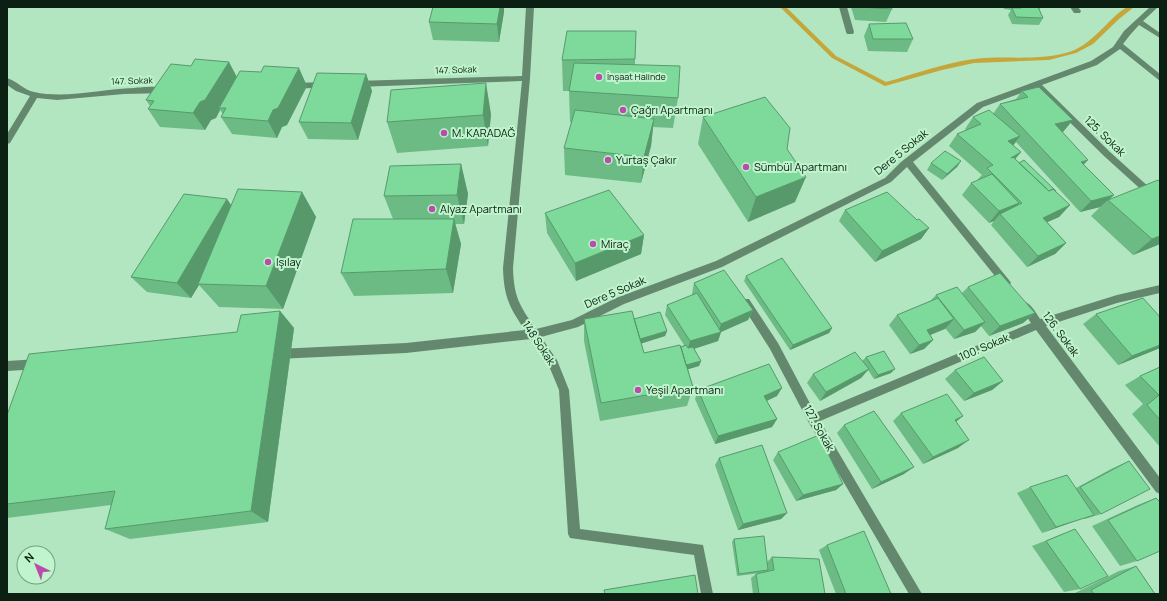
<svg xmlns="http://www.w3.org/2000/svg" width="1167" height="601" viewBox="0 0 1167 601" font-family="Manrope,sans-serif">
<rect width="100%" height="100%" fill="#b2e6c0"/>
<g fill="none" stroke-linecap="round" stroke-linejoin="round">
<path fill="#c4a63b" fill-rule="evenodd" d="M780,7H786L836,56L886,82C915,74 944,63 974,59C1006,55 1041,62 1072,51C1092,43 1105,24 1121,11L1127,7H1134L1119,19L1093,44L1076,53L1049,60L974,63L942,70L885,86L832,58Z"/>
<path fill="#64886e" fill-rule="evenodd" d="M526,7H534L530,78L513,268C514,297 519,305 536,329L572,320L616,298L716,261L885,178L901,162L977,103L1091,61L1113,47L1124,31L1150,7H1158L1143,21L1160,33V38L1139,25L1130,35L1123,44L1160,74V81L1120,49L1097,65L1042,85L1110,152L1160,197V205L1157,204L1104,156L1035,88L983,107L913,162L1009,280L1011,283L1009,286H1003L907,167L891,182L722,267L624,304L578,327L541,337L557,360L569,390L580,529L703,545L713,594H701L694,555L570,538L568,534L559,390L549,366L531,339L406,353L277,359L273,357L272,354L273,351L277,349L406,343L525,330C509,307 504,297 503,268L522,81L356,87L352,84L356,81L522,76Z
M839,7H847L854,32L853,34H847L846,32Z
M1070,7H1078L1081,11L1080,13H1074Z
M7,78C17,81 24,90 34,92C66,99 102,89 134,88C142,87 165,85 170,90L166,93L124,94L57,100L37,98L10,143L7,144V134L30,96L16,91L7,85Z
M326,82L330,85L329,87L294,89L290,86L294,83Z
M1160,285V293L1117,303L1046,326L1160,478V494L1156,492L1036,330L820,421L922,594H909L809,423L770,349L740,302L741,299H749L778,343L815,413L1031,323L1019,305L1020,302C1029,299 1036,313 1040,319L1117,295Z
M39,359L43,361L44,364L43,367L39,369L7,371V361Z"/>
</g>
<path fill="#6cbb85" d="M433,7H504V12L499,42L433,40L429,22Z
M702,7H745V8Z
M851,7H891L892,9L886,22L855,20Z
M1003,7H1041L1039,10L1043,18L1039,25L1012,24L1008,15L1011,10L1004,9Z
M869,24L913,39L907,52L868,51L864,36Z
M635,59V65L678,98L673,128L653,127L651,146L641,183L565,175L564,148L572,122H570L569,91H563L562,60Z
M366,74L372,91L358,140L308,139L299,122Z
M237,77L307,86L287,125L282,127L277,138L232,134L221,117L223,114L220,110L216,118L211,120L205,130L160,127L148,109L150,106L146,100Z
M1022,91L1063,132H1062L1084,165L1114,195L1110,199L1160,182V244L1133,255L1091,216L1100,207L1080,212L1016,142L1013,146L1021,152L1015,159L1070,205L1059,217L1047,222L1066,243L1055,254L1027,267L991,225L994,221L989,223L962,195L971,183L979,180L978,179L982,175L949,146L957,134L966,130L965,129L973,117L993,114L1000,104L1016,99Z
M491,114L488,146L397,153L387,122Z
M703,117L787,149L795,202L748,222L698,144Z
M961,161L957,167L942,180L927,170L931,163Z
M461,164L468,194L464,224H455L461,244L453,293L354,296L341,273L393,219L384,196Z
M302,192L316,217L283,309L219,307L199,285L191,298L147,292L131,277L231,205Z
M845,210L917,220L929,228L921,239L875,262L839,221Z
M545,213L644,235L641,254L576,281L547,233Z
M746,276L832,328L829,333L790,350L744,281Z
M694,283L753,310L748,320L721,332L718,341L694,349L701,361L699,366L688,369L693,387L687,406L600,421L584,341V319H634L667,331L665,336L641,343L644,353L681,347L684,345L665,315L667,305L692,295V294Z
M968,287L1035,313L1023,323L989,336L981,326L975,332L954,339L945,328L930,335L933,340L924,349L910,354L889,325L897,315L930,301L936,295L962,293Z
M280,311L294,328L268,522L130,539L105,529L111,505L7,518V415L237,332Z
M1096,314L1160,348L1118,365L1083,324Z
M866,357L891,373L874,379L868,370L861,378L820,401L807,383L813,374L862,361Z
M1160,367V446H1159L1132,414L1143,404L1125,385L1140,376Z
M955,370L1003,381L992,390L964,401L945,379Z
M698,390L777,396L767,401L777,419L772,427L715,444L695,399Z
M901,413L963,416L956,422L958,448L923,464L893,421Z
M844,425L904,474L872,489L837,433Z
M778,452L843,484L836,490L796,501L773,460Z
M719,458L787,513L781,519L738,530L715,465Z
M1129,461L1101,514L1085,519L1084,518L1042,533L1017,493L1030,487L1076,488L1113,468Z
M1156,498L1137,561L1120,566L1092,526L1140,504Z
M1075,529L1080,589L1064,592L1032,546Z
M734,539L767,562L772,557L825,594H753L751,578L756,574L761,573L737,576L732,542Z
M827,545L891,594H836L819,550Z
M1136,566L1155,594H1075V593L1119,571Z"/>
<path fill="#58996c" d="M500,7H504V12L499,42L497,24Z
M229,62L238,79L219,108L220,110L216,118L211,120L205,130L193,113L200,102Z
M299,68L307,86L287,125L282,127L277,138L268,121L273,110Z
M366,74L372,91L358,140L351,123Z
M486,83L491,114L488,146L483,115Z
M654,119L651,146L641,183L644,157Z
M1073,120L1063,132L1045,137L1055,124Z
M1020,136L1011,148L1008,141Z
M1021,152L1011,164V158Z
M1088,160L1077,172L1081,162Z
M961,161L957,167L942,180L947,174Z
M461,164L468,194L464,224L457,195Z
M806,177L795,202L748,222L756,197Z
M302,192L316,217L283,309L266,286Z
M1114,195L1108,200L1100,207L1080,212L1091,201Z
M227,199L238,215L198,284L199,285L191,298L177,283Z
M1019,203L1009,214H1000L994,221L989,223L999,211Z
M1070,205L1059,217L1032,229L1043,218Z
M454,219L461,244L453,293L446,269Z
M929,228L921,239L875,262L882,251Z
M644,235L641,254L576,281L575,263Z
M1160,236V244L1133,255L1152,239Z
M1066,243L1055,254L1027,267L1038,256Z
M753,310L748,320L721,332L718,341L687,351L690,341L718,333L721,324Z
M280,311L294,328L268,522L251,511Z
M1035,313L1023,323L989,336L1000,326Z
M954,319L945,329L918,340L927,330Z
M985,322L975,332L954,339L964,330Z
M832,328L829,333L790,350L793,345Z
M667,331L665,336L637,345V340Z
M933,340L924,349L910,354L919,345Z
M1160,345V348L1118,365L1132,356Z
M701,361L699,366L679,372L680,367Z
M869,369L861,378L820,401L826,392Z
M895,369L891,373L874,379L878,375Z
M1003,381L992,390L964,401L974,393Z
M782,388L777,396L759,404L764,396Z
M963,416L953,424L955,420Z
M777,419L772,427L715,444L718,436Z
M969,440L958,448L923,464L933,457Z
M914,467L904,474L872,489L881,482Z
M843,484L836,490L796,501L803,495Z
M787,513L781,519L738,530L743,524Z
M1094,515L1078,520L1042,533L1056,527Z"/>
<path fill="#7dda9b" stroke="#58996c" d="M433,7H500L497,24L429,22Z
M859,7H891L892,9L860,7Z
M1019,7H1038L1043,18L1016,17L1012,8H1021Z
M906,23L913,39H873L869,24Z
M567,31H636L635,59L562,60Z
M195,59L229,62L205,100L200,102L193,113L148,109L154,101L146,100L171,64L191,66Z
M574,63L680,66L678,98L569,91Z
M264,66L299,68L278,108L273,110L268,121L221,117L226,108H219L240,71L261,72Z
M317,73L366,74L351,123L299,122Z
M486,83L483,115L387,122L391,90Z
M1039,87L1073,120L1055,124L1088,160L1081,162L1114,195L1091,201L1000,104L1028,97L1022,91Z
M765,97L790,128L787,149L806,177L756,197L703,117Z
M575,110L654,119L644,157L564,148Z
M989,110L1020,136L1008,141L1021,152L1011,158L1013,157L1049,191L1053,189L1070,205L1043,218L1066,243L1038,256L1000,214L1022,203L987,168L993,165L957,134L981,124L973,117Z
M945,151L961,161L947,174L931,163Z
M1024,160L1056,191L1053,189L1049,191L1019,163Z
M461,164L457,195L384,196L390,166Z
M992,174L1019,203L999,211L971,183Z
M1158,180L1160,182V236L1152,239L1108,200Z
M238,189L302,192L266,286L198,284Z
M609,190L644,235L575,263L545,213Z
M887,192L917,220L919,219L929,228L882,251L845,210Z
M184,194L227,199L177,283L131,277Z
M353,219H454L446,269L341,273Z
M782,258L832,328L793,345L746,276Z
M724,270L753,310L721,324L694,283Z
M1000,273L1035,313L1000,326L968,287Z
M957,287L985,322L964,330L936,295Z
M697,293L721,332L690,341L667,305Z
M938,298L954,319L927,330L933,340L919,345L897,315Z
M1143,298L1160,317V345L1132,356L1096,314Z
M280,311L251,511L105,529L115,491L7,504V415L29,354L237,332L241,315Z
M632,311L644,353L680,345L693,387L601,403L584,319Z
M660,312L667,331L640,339L634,319Z
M686,345L688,348L693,347L701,361L686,365L681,347Z
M884,351L895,369L878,375L866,357Z
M855,352L869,369L826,392L813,374Z
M984,357L1003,381L974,393L955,370Z
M769,364L782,388L764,396L777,419L718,436L698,390Z
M1160,367V420L1147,405L1159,395L1140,376Z
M947,394L963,416L955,420L969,440L933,457L901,413Z
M874,411L914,467L881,482L844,425Z
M819,435L843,484L803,495L778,452Z
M762,445L787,513L743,524L719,458Z
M1129,461L1150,489L1101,514L1080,487Z
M1067,475L1094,515L1056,527L1030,487Z
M1156,498L1160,502V551L1137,561L1108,520Z
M1075,529L1108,576L1080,589L1046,541Z
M864,531L891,594H846L827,545Z
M764,536L768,570L739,574L734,539Z
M772,557L819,559L825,594H759L756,574L774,570Z
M1136,566L1155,594H1094L1091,590Z
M695,575L698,594H605L604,590Z"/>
<g fill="#ba4cab" stroke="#bff4cd" stroke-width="1.5">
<circle cx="599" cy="77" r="4"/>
<circle cx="623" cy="110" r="4"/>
<circle cx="444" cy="133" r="4"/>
<circle cx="608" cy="160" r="4"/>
<circle cx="746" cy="167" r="4"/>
<circle cx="432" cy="209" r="4"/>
<circle cx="593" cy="244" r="4"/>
<circle cx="268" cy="262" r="4"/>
<circle cx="638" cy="390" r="4"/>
</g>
<g text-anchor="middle" stroke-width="4" stroke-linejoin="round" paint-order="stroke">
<g font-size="9" fill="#0b1f12" stroke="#bff4cd">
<text transform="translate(456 70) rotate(-2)" y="3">147. Sokak</text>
<text transform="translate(132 81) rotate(-2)" y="3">147. Sokak</text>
</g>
<g font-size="9" fill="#0b1f12" stroke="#bff4cd" text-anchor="start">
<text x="607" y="80">İnşaat Halinde</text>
</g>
<g font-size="11" fill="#0b1f12" stroke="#bff4cd" text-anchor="start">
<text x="631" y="114">Çağrı Apartmanı</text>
<text x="452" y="137">M. KARADAĞ</text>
<text x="616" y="164">Yurtaş Çakır</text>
<text x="754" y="171">Sümbül Apartmanı</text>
<text x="440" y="213">Alyaz Apartmanı</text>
<text x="601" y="248">Miraç</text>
<text x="276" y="266">Işılay</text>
<text x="646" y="394">Yeşil Apartmanı</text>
</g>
<g font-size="11" fill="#0b1f12" stroke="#bff4cd">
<text transform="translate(1105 136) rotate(44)" y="4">125. Sokak</text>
<text transform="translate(901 152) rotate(-39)" y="4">Dere 5 Sokak</text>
<text transform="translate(615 292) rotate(-23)" y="4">Dere 5 Sokak</text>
<text transform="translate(1061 334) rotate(53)" y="4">126. Sokak</text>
<text transform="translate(539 343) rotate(57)" y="4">148 Sokak</text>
<text transform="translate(984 347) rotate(-23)" y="4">100. Sokak</text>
<text transform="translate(819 428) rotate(61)" y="4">127. Sokak</text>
</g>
</g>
<rect width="1167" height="601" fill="none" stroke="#0b1f12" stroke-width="16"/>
<g transform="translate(36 565) rotate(317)"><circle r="19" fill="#bff4cd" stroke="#779f82"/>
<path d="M0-3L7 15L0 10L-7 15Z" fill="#ba4cab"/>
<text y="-6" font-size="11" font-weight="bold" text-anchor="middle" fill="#0b1f12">N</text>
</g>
</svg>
